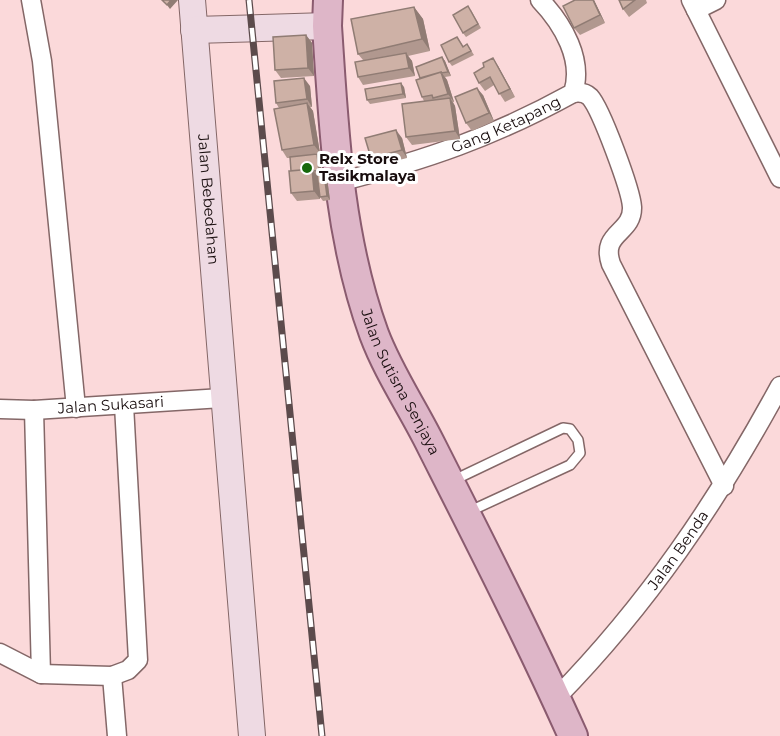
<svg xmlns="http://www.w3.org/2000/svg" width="780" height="736" viewBox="0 0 780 736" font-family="Montserrat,sans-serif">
<rect width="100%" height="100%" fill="#fbd9da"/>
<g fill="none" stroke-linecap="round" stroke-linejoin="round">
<g stroke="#846767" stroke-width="12">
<path id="lane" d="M452,481L563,428L570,429L578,440L580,453L570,465L468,512"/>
</g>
<g stroke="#846767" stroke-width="21">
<g id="street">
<path d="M31,0L42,61L76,408"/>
<path d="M691,0L780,178"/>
<path d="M696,10L716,0"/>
<path d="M573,93C579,92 585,92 590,97C601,109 631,190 632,207C633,234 600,232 611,264L724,486"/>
<path id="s1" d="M339,182C426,160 493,137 573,93C584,60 563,24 540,0"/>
<path id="s2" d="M0,409L34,410L222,398"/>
<path d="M34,410L41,674"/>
<path d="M0,653L41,674L112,676L128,670L138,660L124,405"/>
<path d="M112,676L117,736"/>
<path id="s3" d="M556,698C648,604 717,502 780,386"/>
</g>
</g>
<g stroke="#846767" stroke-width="28">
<g id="secondary">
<path id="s4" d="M192,0L252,736"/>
<path d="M194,30L327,26"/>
</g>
</g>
<g stroke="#8a5b6f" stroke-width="32">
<g id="primary">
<path id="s5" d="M328,0L327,26C334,130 338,235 374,334C389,374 413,408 432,447C480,542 529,638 573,736"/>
</g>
</g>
<use href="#lane" stroke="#fff" stroke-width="9"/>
<use href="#street" stroke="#fff" stroke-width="18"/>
<use href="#secondary" stroke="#eedae3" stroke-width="26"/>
<use href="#primary" stroke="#deb6c8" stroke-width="28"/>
<g stroke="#5c4b4c" stroke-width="7">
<path id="rail" d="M249,0L322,736"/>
</g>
<use href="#rail" stroke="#fff" stroke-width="4.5" stroke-dasharray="14" stroke-linecap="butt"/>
</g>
<path fill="#b1988f" d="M575,0H594L605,23L580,35L574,28Z
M619,0H646L647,3L629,17L623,9Z
M414,7L423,19L430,51L408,56L412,61L415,76L363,85L358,77L363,60L358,54Z
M471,10L481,28L466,37L463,33Z
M306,35L312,43L314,76L281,78L275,70Z
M457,37L463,46L467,44L474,55L452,66L449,62Z
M442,57L445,61L451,76L445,77L447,80L454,102H453L455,106L460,139L412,145L406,137L424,101L422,97L421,79Z
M498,66L515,97L505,102L494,85L485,91L479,83Z
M310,86L312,107H310L313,111L320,153L303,156L317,154L320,158L322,174L327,178L330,200L323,201L320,197L319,187L320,199L297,201L291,193V171L290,158H287L282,150L279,108L276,103Z
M404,87L406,98L370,104L367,100Z
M483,95L494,121L472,131L466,123Z
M402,138L407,158L376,166L371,158Z"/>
<path fill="#907c74" d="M171,0H178L170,9L167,5Z
M593,0H594L605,23L600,15Z
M414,7L423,19L430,51L422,39Z
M306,35L312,43L314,76L308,68Z
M406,53L412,61L415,76L409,68Z
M442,57L445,61L451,76L448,72Z
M493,58L498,66L515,97L510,89Z
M441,72L447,80L454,102L448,94Z
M304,78L310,86L312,107L307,99Z
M401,83L404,87L406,98L403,94Z
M477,88L483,95L494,121L489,113Z
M450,98L455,106L460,139L455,131Z
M307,103L313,111L320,153L314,145Z
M396,130L402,138L407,158L402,150Z
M317,154L320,158L322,174L319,170Z
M312,169L318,177L320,199L314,191Z
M324,174L327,178L330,200L327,196Z"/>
<path fill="#ceb1a6" stroke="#907c74" stroke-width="1.5" d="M162,0H171L167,5Z
M575,0H593L600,15L574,28L563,6Z
M619,0H635L623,9Z
M468,6L478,24L463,33L453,15Z
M414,7L422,39L358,54L351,19Z
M306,35L308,68L275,70L273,37Z
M457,37L463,47L467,44L471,51L449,62L441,45Z
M406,53L409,68L358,77L355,62Z
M442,57L448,72L441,73V72L420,78L416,67Z
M493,58L510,89L499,94L490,77L479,83L474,73L484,67L483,63Z
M441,72L448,94L433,98L432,95L422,97L416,80Z
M304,78L307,99L276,103L274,81Z
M401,83L403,94L367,100L365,89Z
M477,88L489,113L466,123L455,97Z
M450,98L455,131L406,137L402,104Z
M307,103L314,145L282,150L274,109Z
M396,130L402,150L371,158L365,138Z
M317,154L319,170L314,171L312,169L291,171L290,157Z
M312,169L314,191L291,193L289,171Z
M317,174H324L327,196L320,197Z"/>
<circle fill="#17680b" stroke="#fff" stroke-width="2" cx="307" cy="168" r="6"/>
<g text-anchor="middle" stroke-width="6" stroke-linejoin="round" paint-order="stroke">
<g font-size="15" fill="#180d0e" stroke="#fff">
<text dy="5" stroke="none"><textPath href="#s1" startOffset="177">Gang Ketapang</textPath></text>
<text dy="5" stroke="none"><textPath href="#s4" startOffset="200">Jalan Bebedahan</textPath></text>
<text dy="5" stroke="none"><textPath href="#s5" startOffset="393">Jalan Sutisna Senjaya</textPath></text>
<text dy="5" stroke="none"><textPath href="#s2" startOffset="111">Jalan Sukasari</textPath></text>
<text dy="5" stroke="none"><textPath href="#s3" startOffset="192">Jalan Benda</textPath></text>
</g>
<g font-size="15" font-weight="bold" fill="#180d0e" stroke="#fff" text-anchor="start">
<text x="319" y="164">Relx Store<tspan x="319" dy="17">Tasikmalaya</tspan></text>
</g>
</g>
</svg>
